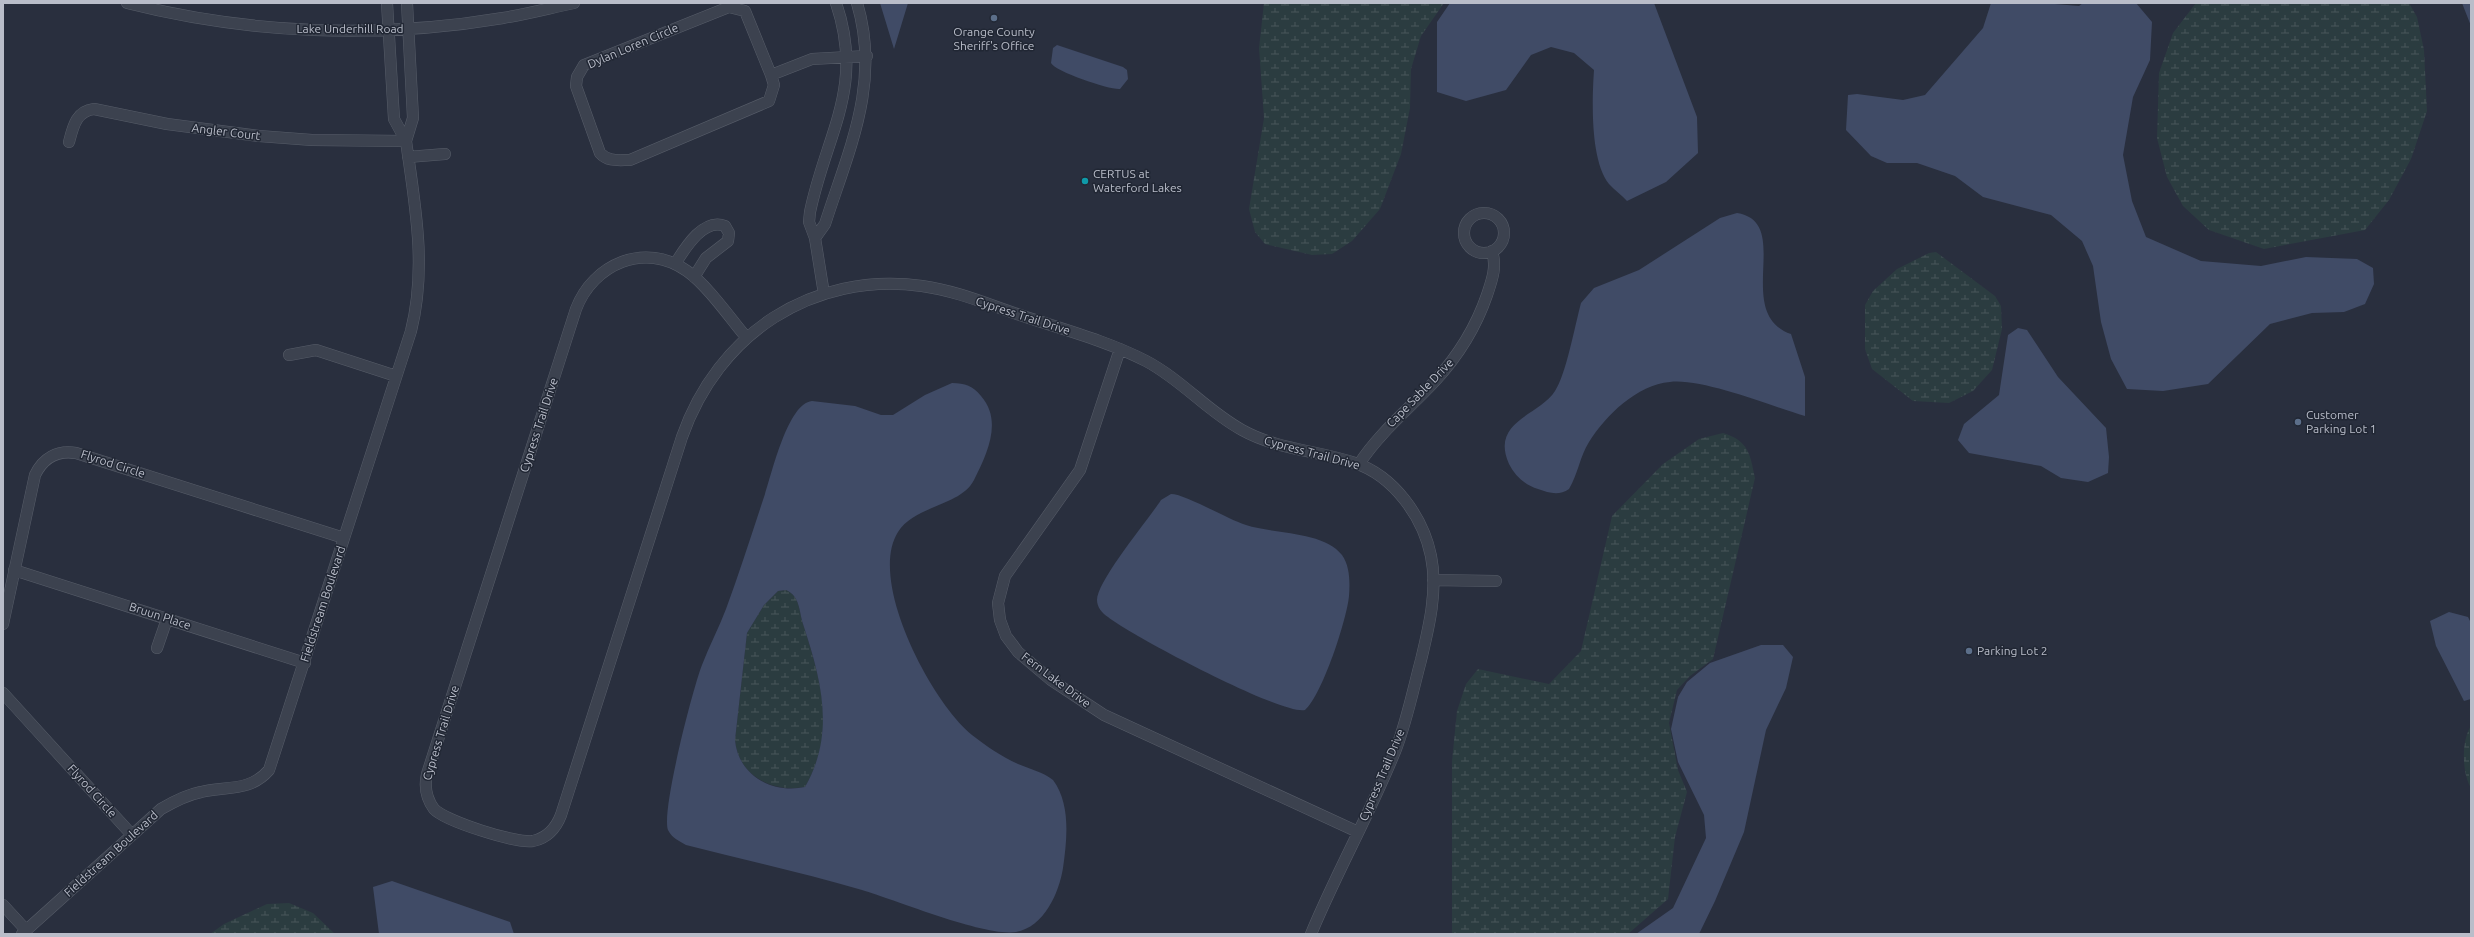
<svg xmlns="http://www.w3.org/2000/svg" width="2474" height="937" viewBox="0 0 2474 937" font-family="Ubuntu,sans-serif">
<defs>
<pattern id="wetland-marsh" width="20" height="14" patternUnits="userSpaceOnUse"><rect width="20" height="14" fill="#2b3c40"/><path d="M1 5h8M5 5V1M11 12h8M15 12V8" fill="none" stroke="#48565a"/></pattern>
</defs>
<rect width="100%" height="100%" fill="#292f3e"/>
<path fill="url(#wetland-marsh)" d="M1264,3H1444L1421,36L1411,69L1410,108L1401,154L1380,209L1352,241L1332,254L1312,255L1265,244L1255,232L1249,209L1264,118L1259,48Z
M2196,3H2409L2417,17L2424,50L2427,111L2411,159L2389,200L2365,230L2264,249L2209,230L2183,206L2167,177L2157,138L2159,73L2173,33Z
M1936,252L1995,296L2001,306L2002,329L1992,370L1973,391L1949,403L1913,401L1872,369L1865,349V305L1873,291L1897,269L1929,253Z
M1723,433C1749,441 1750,454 1755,478L1713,659L1690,676L1677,690L1669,723L1678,770L1687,792L1675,837L1668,899L1628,934H1452V761L1457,711L1466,684L1478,669L1549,684L1581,651L1612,516L1663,464L1699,439Z
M786,590C800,596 799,611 803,624C821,681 837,731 805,787C772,793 738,775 735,740L747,633L764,605L778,591Z
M2471,726V788C2462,774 2461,740 2471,726Z
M289,903L313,913L335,934H210L224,924L267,904Z"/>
<path fill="#404b66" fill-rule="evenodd" d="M880,3H908L894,49Z
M1450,3H1654L1697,117L1698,153L1666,182L1627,201C1622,195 1614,190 1609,184C1590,160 1592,100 1594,70L1574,53L1551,47L1531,55L1506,90L1466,101L1437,92V22Z
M1991,3H2043L2079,6L2083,3H2136L2152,22L2150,60L2133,97L2123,155L2132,201L2146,237L2201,261L2261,266L2306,257L2357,259L2373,268L2374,284L2365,304L2344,312L2312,313L2270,324L2208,384L2163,391L2127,389L2111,359L2101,322L2093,266L2082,241L2051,215L1983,197L1955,176L1917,163H1887L1871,156L1846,130L1848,95L1857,94L1903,100L1925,95L1983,28Z
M2462,3H2471V26Z
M1057,45L1123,67L1127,70L1128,79L1120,89C1110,90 1056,72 1051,63L1053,48Z
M1737,213C1794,222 1732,313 1791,334L1805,377V416C1771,406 1702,378 1670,382C1637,385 1606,415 1589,442C1580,456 1578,474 1569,489C1559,496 1549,493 1538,489C1525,485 1515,476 1509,464C1490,421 1539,416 1555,391C1566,375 1575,325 1581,303L1594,288L1639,270L1720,218Z
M2018,328L2027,330L2058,377L2106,428L2109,457L2108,473L2088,482L2061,478L2041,466L1969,453L1958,440L1964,424L1999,395L2008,335Z
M952,383C965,383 973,386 981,396C1003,421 987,454 974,480C961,506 915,505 898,532C867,581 932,703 972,735C986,746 1001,756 1018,764C1030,769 1043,772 1053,780C1071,804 1067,840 1063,868C1059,893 1044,927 1016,932C985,937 896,900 862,890C804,873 745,860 686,845C679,841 672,838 668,830C661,811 693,688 702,665C709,646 719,628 726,609C740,571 752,533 765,494C772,473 788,403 812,401L855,406L881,415H893L925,395ZM786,590C800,596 799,611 803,624C821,679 836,733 805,787C772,794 738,775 735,740L747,633L764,605L778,591Z
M1171,494C1185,494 1227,519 1246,525C1273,534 1324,531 1342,555C1350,566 1350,583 1349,596C1347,619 1322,696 1305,710C1283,716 1130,635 1108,617C1102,613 1097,607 1097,600C1097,581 1148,520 1161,500Z
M2449,612L2468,617L2471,623V699L2464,701L2436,646L2430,621Z
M1761,645H1783L1793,657L1786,688L1766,730L1744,832L1715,901L1699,934H1636L1673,908L1706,838L1704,815L1678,762L1671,729L1678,697L1687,682L1710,663Z
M392,881L510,922L514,934H379L373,887Z"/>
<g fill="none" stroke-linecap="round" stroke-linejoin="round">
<g stroke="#575d69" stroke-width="12">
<path id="minor" d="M127,3C249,34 378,39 503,18C527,14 550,8 574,3
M387,3L394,119L406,141L413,118L407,3
M836,3C865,88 826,134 810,212L809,222L815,238L825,224C849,149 881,83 857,3
M729,7L745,11L771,75L774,85L769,101L630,160C618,160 608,162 600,153L576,86L577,77L584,65Z
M771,75L812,59L867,56
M408,157L445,154
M1464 233a20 20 0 1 1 40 0a20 20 0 1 1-40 0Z
M815,238L824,294
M675,264C684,250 703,217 725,226L729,233L728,241L706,258L694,277
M746,337C730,318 707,285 687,271C645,241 593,264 576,309L427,774C424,787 426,798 434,809C445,821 517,844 533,841C547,838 556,828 561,815L682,437C718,334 812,271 922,286C959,291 994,307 1029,318C1069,331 1109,342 1146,361C1182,380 1207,411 1242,430C1278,450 1317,450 1355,463C1394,476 1423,517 1431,556C1438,590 1429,627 1421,660C1413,690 1407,720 1396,749C1371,812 1337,871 1311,934
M1120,349L1080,470L1005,576L998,603L1000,620L1006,636L1018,652L1051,680L1104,715L1358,832
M289,355L316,350L396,376
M1359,464C1380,432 1409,409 1435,381C1458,356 1476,327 1487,295C1492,280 1497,267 1492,251
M14,570L305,663
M1433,580L1496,581
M3,624L35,475C43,458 57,450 76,453L344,538
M157,648L167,619
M3,693L132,835
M3,905L26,930
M22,934L161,809C173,802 186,795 201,792C226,786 250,792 269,770L411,331C427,267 415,205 406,141L312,140L259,136L167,124L94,109C76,111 73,127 69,142"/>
</g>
<use href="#minor" stroke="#3c424f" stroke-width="11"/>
</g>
<g fill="#5c6f8a" stroke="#212734" stroke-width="1.5">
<circle cx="994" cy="18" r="4"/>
<circle cx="2298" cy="422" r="4"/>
<circle cx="1969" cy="651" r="4"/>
</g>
<circle fill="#0f9aa8" stroke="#212734" stroke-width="1.5" cx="1085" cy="181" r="4"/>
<g text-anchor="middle" stroke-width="3" stroke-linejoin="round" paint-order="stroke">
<g font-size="12" fill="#b9bdc9" stroke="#212734">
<text x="350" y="33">Lake Underhill Road</text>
<text transform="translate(633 46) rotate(-23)" y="4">Dylan Loren Circle</text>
<text transform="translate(226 132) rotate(7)" y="4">Angler Court</text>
<text transform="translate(1023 316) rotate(18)" y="4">Cypress Trail Drive</text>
<text transform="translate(1420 393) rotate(-46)" y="4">Cape Sable Drive</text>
<text transform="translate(539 425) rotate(-72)" y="4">Cypress Trail Drive</text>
<text transform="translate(1312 453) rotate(15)" y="4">Cypress Trail Drive</text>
<text transform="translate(113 464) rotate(18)" y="4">Flyrod Circle</text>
<text transform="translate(323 604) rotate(-72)" y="4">Fieldstream Boulevard</text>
<text transform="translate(160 616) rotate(18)" y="4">Bruun Place</text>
<text transform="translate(1056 680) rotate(37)" y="4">Fern Lake Drive</text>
<text transform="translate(441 733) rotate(-73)" y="4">Cypress Trail Drive</text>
<text transform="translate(1382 775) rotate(-67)" y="4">Cypress Trail Drive</text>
<text transform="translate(92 791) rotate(48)" y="4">Flyrod Circle</text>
<text transform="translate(111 854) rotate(-42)" y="4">Fieldstream Boulevard</text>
</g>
<g font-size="12" fill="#b9bdc9" stroke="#212734" text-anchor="start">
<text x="994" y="36" text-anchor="middle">Orange County<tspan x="994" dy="14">Sheriff's Office</tspan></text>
<text x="1093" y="178">CERTUS at<tspan x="1093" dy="14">Waterford Lakes</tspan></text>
<text x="2306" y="419">Customer<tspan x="2306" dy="14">Parking Lot 1</tspan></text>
<text x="1977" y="655">Parking Lot 2</text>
</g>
</g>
<rect width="2474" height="937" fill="none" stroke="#b9bdc9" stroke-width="8"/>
</svg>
